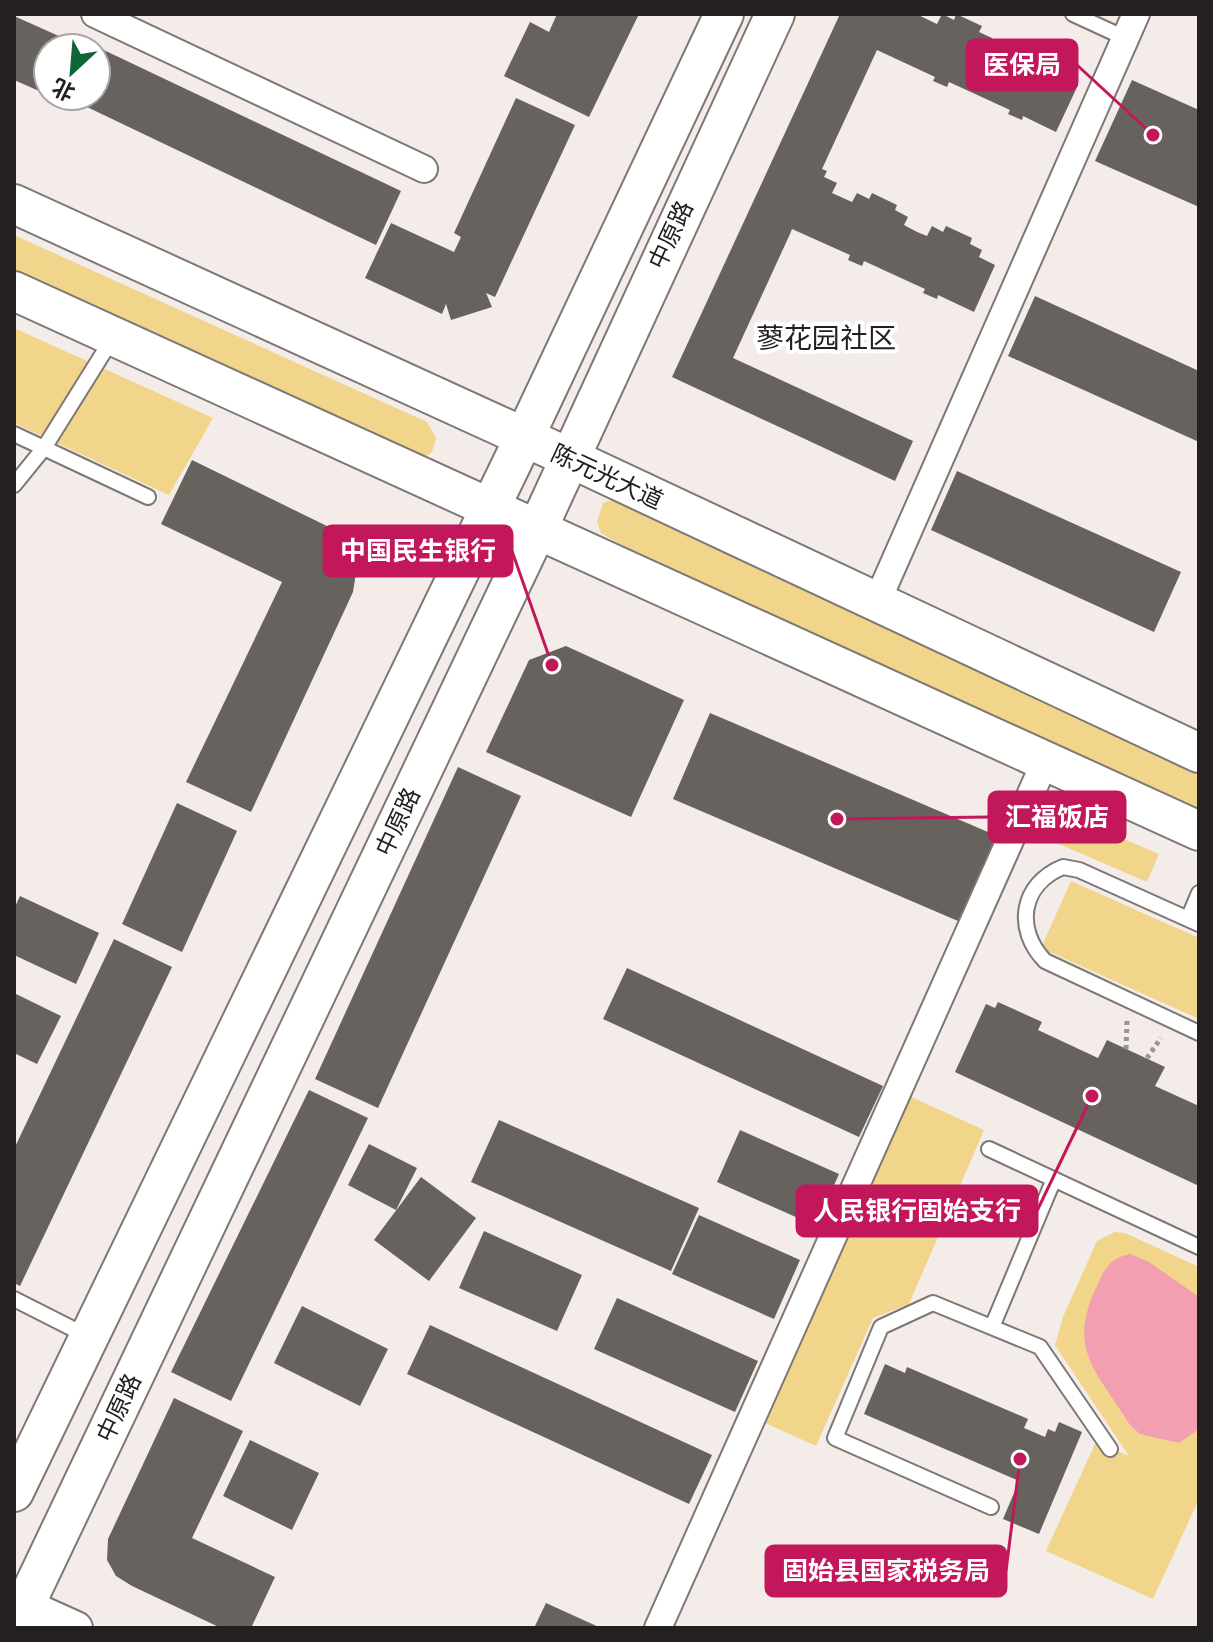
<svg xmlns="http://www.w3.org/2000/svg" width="1213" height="1642" viewBox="0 0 1213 1642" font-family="'Fira Sans Condensed','Noto Sans SC',sans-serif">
<rect width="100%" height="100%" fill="#f3ece8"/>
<path fill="#f0d58a" d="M14,235L427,422L436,438L432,452L421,460L14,283Z
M14,328L213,418L169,495L14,423Z
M616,499L1199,767V813L620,544L601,533L597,522L603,503Z
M1043,804L1159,854L1147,882L1029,831Z
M1071,881L1199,938V1019L1041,948Z
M909,1096L984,1130L909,1304L873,1318L816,1446L761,1421Z
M1115,1232L1125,1233L1199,1267V1499L1153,1599L1046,1551L1096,1442L1129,1456L1055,1345L1063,1317L1097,1241Z"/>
<path fill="#f29fb1" d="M1130,1254L1149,1262L1199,1297V1429L1179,1443L1140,1434L1130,1425C1097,1371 1066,1350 1097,1286C1105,1268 1110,1258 1130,1254Z"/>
<path fill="#67625d" d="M557,14H639L589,117L504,76L530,22L549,32Z
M840,14H916L937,24L942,14L954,20L956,14L982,26L979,32L992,38L988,47L1012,57L1016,48L1028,53L1031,47L1057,60L1054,65L1067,71L1063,79L1078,85L1056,132L1023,116L1022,120L1008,114L1010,110L949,82L947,87L933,81L935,77L877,50L822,169L827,171L824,177L837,183L832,193L852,202L857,193L869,199L872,193L897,205L895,210L908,217L904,225L917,232L927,236L932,226L943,232L946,226L972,238L970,244L982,250L979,257L995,265L974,312L938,295L937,299L923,293L925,289L864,261L862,266L848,260L850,255L792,229L790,234L733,358L913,441L895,481L672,377Z
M14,16L70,41L67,48H48L46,94L14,80Z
M91,44L401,191L376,245L64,96H96V48H89Z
M1132,80L1199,110V207L1095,161Z
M516,98L575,125L495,297L486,293L492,307L451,320L446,304L442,314L365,278L391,223L454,252L461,237L454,233Z
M1035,296L1199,371V442L1008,356Z
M192,460L333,529L346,537L358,560L353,592L251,812L186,782L282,582L161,524Z
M957,471L1181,572L1154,632L931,530Z
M566,646L684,700L631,817L486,752L529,660Z
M710,713L1002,838L965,924L673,799Z
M458,767L521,796L378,1108L315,1079Z
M177,803L237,831L182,952L122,924Z
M20,896L99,933L76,984L14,955V909Z
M114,939L172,967L20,1286L14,1283V1149Z
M627,968L883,1086L859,1137L603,1019Z
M14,993L61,1016L37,1064L14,1053Z
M998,1002L1042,1022L1038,1030L1098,1058L1107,1040L1165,1067L1155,1086L1199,1106V1186L955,1072L986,1004L995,1008Z
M309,1090L368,1118L231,1401L171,1372Z
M499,1120L699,1208L671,1271L471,1182Z
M740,1130L839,1174L816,1226L717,1182Z
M369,1144L417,1168L396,1210L348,1185Z
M421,1177L476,1218L429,1281L374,1240Z
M699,1215L800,1260L774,1319L672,1274Z
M484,1231L582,1275L557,1331L459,1288Z
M617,1298L758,1361L735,1412L594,1349Z
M302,1306L388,1349L360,1406L274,1363Z
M430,1325L712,1455L689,1504L407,1374Z
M885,1364L905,1373L907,1367L1028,1419L1024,1428L1045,1437L1048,1429L1055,1432L1059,1422L1082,1432L1039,1534L1003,1519L1019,1481L864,1414Z
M174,1398L243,1431L192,1538L275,1577L251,1628H221L132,1586L116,1576L107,1560L108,1539Z
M250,1440L319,1473L292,1530L223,1496Z
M546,1603L601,1628H534Z"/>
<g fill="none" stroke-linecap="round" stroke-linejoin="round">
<g stroke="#7e7875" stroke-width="18">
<path id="service" d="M1073,14L1125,38
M14,434L148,497
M14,485L44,448L112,339
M1188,919L1199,893
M1199,924L1079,870L1063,867C1021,884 1014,929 1045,961L1199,1033
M989,1149L1199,1247
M14,1299L87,1336
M992,1327L1054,1179
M991,1507L835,1438L881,1327L933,1303L1040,1347L1110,1449"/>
</g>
<g stroke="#7e7875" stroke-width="30">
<path id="minor" d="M95,14L424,169
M876,604L1136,14
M658,1628L1045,762"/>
</g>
<g stroke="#7e7875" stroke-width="36">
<path id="tertiary" d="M25,1605L76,1628"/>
</g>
<g stroke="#7e7875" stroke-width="42">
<path id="secondary" d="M14,204L568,457L1199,753
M14,291L1199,831
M14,1492L524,438L724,14
M14,1628L537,530L775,14"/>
</g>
<path stroke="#9a9492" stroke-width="5" stroke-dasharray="4 4" stroke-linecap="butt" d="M1126,1049L1127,1021
M1147,1058L1161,1038"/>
<use href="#service" stroke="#fff" stroke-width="14"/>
<use href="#minor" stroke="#fff" stroke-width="26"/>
<use href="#tertiary" stroke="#fff" stroke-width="32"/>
<use href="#secondary" stroke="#fff" stroke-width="38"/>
</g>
<g text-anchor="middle" stroke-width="8" stroke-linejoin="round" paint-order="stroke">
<g font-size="24" fill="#23201f" stroke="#fff">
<text transform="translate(671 235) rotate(-65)" y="8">中原路</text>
<text transform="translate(607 477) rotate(25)" y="8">陈元光大道</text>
<text transform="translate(398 822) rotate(-65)" y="8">中原路</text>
<text transform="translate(119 1408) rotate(-65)" y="8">中原路</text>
</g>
<g font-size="28" fill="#23201f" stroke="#fff">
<text x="826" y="348">蓼花园社区</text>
</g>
</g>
<path fill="none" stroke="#c2185b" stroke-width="3" d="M1153 135L1077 65M552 665L512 551M837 819L989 817M1092 1096L1037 1211M1020 1459L1006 1571"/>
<g fill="#c2185b" stroke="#fff" stroke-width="3">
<circle cx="1153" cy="135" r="8"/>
<circle cx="552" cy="665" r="8"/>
<circle cx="837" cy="819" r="8"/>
<circle cx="1092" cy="1096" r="8"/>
<circle cx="1020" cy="1459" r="8"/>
</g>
<g fill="#c2185b" stroke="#c2185b" stroke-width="3">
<rect x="967" y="40" width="110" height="50" rx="8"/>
<rect x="324" y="526" width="188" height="50" rx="8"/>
<rect x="989" y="792" width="136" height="50" rx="8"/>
<rect x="797" y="1186" width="240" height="50" rx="8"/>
<rect x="766" y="1546" width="240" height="50" rx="8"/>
</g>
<g font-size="26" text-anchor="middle" font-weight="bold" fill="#fff">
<text x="1022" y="74">医保局</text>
<text x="418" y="560">中国民生银行</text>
<text x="1057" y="826">汇福饭店</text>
<text x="917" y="1220">人民银行固始支行</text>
<text x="886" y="1580">固始县国家税务局</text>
</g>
<rect width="1213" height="1642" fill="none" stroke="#23201f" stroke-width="32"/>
<g transform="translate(72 72) rotate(206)"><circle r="38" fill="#ffffff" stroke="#a7a6a5" stroke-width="2"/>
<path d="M0-6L14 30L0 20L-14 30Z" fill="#0e6638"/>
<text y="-12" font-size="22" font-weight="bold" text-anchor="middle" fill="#23201f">北</text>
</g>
</svg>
